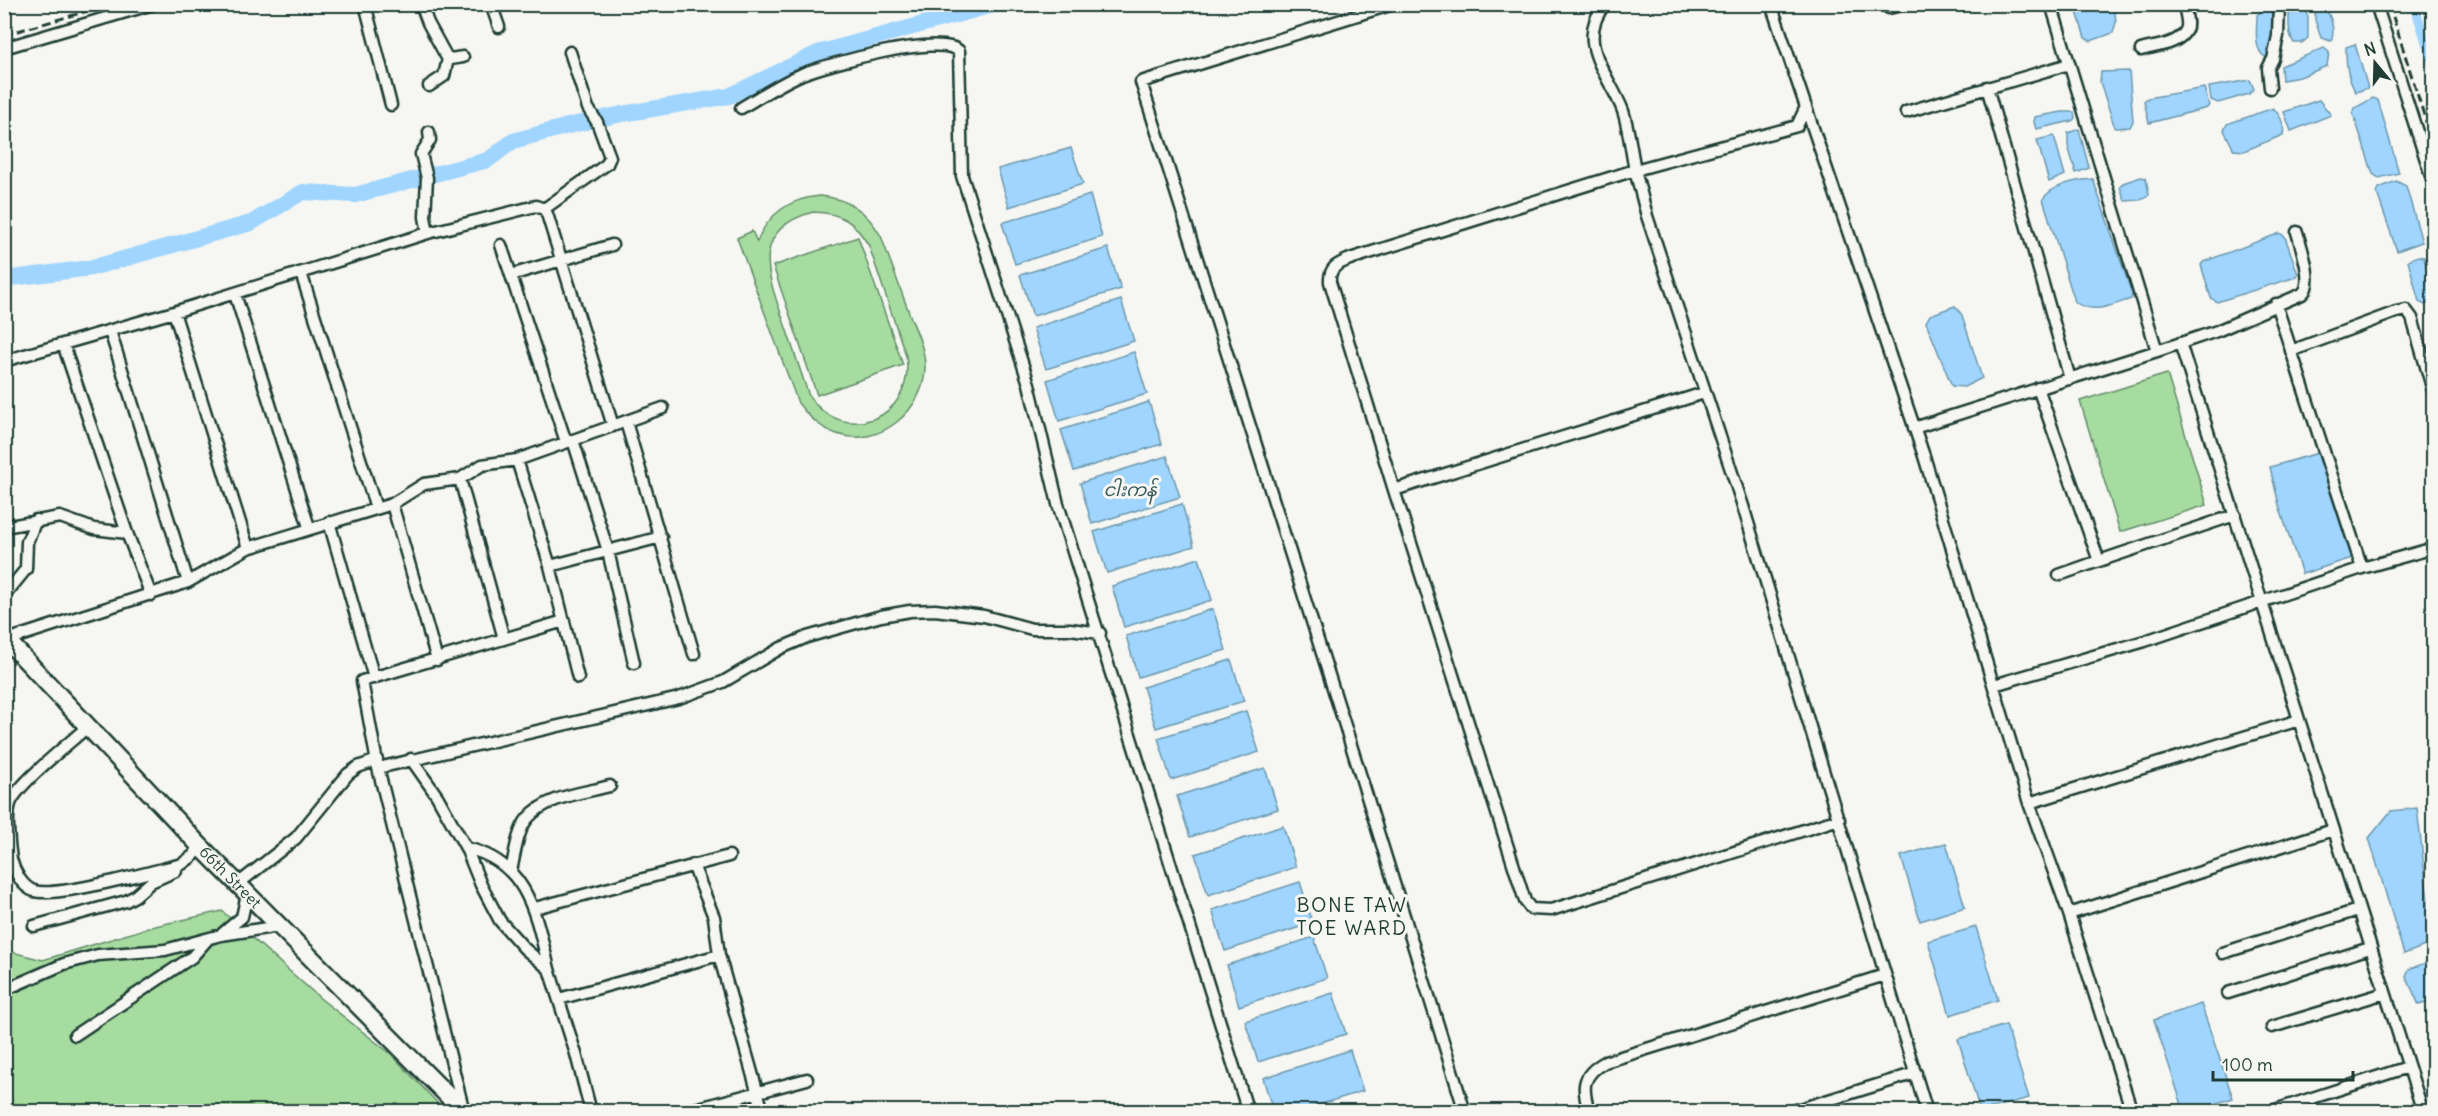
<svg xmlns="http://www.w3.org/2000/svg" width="2438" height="1116" viewBox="0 0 2438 1116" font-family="Delius,'Noto Sans Myanmar',sans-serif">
<rect width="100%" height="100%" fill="#f6f6f2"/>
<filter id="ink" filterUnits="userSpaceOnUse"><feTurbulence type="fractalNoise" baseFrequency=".0167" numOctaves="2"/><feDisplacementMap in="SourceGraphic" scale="12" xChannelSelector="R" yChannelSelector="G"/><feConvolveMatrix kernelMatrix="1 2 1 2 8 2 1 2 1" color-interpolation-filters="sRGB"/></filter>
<g filter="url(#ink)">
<path fill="#a6dc9f" stroke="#628c6a" stroke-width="1.5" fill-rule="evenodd" d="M820,196C849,199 866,210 881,236C891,263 901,290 911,318C917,333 925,350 925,366C926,409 879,449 837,434C820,428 809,417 798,403L737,238L752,231L757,242C767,214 791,198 820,196ZM813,212C842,213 854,221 869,246L906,356C916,420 842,446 809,396C801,372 793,349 785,325C769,279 747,230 813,212Z
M858,237L903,365L817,395L773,266Z
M2167,374L2207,505L2120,532L2080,401Z
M222,911L321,999L391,1054L445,1111H5L4,950L43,960L151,927Z"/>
<path fill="#9fd5fe" stroke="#6c98ad" stroke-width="1.5" d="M2075,5H2114L2116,22L2113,33L2091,41L2085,38Z
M2290,5H2300L2308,16V38L2302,43H2294C2287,32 2289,18 2290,5Z
M2315,5H2324C2330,15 2336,29 2331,41L2321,38L2315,20Z
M2262,10H2271L2274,27L2271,56L2265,57C2253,49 2257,28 2257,15Z
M2355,44L2368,88L2356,92C2347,79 2346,63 2346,47Z
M2324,48L2329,52L2327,66L2300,77L2282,80L2281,66Z
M2129,71L2133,121L2130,127L2115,128L2100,82L2101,72Z
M2250,80L2254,89L2249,94L2218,103L2211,100L2209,87Z
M2204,88L2209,105L2207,108L2149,123L2144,101L2148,98Z
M2373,98L2378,100L2399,173L2379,178L2373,174L2353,113L2355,108Z
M2319,100L2331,115L2291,131L2284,112Z
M2273,108C2280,115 2285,125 2283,135L2244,151L2234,150L2224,130L2227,124Z
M2062,112H2074L2075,118L2072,121L2036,129L2034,122L2035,117Z
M2079,129L2089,168L2076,173L2068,146V133Z
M2054,136L2065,175L2049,182L2037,140Z
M1071,148L1083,184L1009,207L998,169Z
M2141,177L2146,178L2149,195L2139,200L2125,201L2120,187L2123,183Z
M2093,179L2132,294L2131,299C2112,305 2093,315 2075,302L2043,199C2052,185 2076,180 2093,179Z
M2396,181L2406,186L2422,242L2397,251L2377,193L2379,188Z
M1090,195L1102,237L1015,264L1002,223Z
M2280,233L2285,237L2298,274L2296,277L2217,302L2211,298L2201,265L2203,262Z
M1108,248L1121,289L1033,316L1020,275Z
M2418,256L2424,257L2433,301L2425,305L2419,302L2408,260Z
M1121,300L1134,341L1046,369L1033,328Z
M1955,306L1962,315L1982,378L1964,387L1952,386L1926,322L1930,315Z
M1134,352L1147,394L1059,421L1047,380Z
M1149,402L1162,444L1074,471L1061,430Z
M2318,453L2352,558L2302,574L2280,509L2270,467Z
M1167,456L1180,497L1092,524L1080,483Z
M1182,504L1194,546L1107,573L1094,532Z
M1199,558L1212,600L1124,627L1112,586Z
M1213,609L1226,650L1138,677L1126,636Z
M1231,660L1244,701L1156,728L1143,687Z
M1246,711L1259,752L1171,780L1158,738Z
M1265,768L1278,809L1190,837L1177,796Z
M2417,808L2433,943L2404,954L2369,838L2391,811Z
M1283,826L1296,867L1208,895L1195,854Z
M1946,843L1965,907L1920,921L1901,856Z
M1300,882L1313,923L1225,951L1212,910Z
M1976,927L1998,1000L1950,1015L1928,941Z
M1314,937L1327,978L1239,1006L1227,965Z
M2433,960V1001L2419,1005L2406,976L2409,969Z
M1333,993L1346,1034L1258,1062L1245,1021Z
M2201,1004L2233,1098L2192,1111H2184L2154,1020Z
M2006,1025L2029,1098L1980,1111L1958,1039Z
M1350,1050L1363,1091L1299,1111H1273L1263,1078Z"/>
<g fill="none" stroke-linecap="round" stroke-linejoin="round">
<path stroke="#9fd5fe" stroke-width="9" d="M2414,4L2434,68"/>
<path stroke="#9fd5fe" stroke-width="16" d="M4,279L91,268L251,223L303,192L355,195L488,160L513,141L572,125L622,114L729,96L818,53L996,4"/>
<g stroke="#1f3d34" stroke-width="15">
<path id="street" d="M365,4L391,105
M421,4L428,23L446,56L450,59L463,57
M491,4L499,27
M1393,4L1141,82L1347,732L1465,1112
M1605,4C1574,42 1609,74 1623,111C1629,129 1631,151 1635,170L1640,169
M1771,4L1924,456L2029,803L2069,914L2132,1112
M1883,4L1889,8L1904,4
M2051,4L2157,351
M2376,4L2434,185
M4,48L153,4
M2141,50C2154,46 2179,45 2186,30C2189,24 2186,16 2185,10L2192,4
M429,86L444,76L448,59
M1987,87L2070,379
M2270,88L2268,68L2273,59L2278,36L2279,4
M1806,107L1797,126L1635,170L1647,216L1742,503L1927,1112
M741,108C761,96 781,83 802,74C828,64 939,33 959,51L962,176L1029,384L1058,504L1248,1112
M1906,112L2069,64
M1635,170L1350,259C1338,264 1329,267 1330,282L1394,490L1704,393
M544,209L607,164L610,157L597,122L588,108L570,52
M428,233L425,217L427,178L421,154L430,140L429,132
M501,245L566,442
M301,273L376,508
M511,275L612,245
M235,294L309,527
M2276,304L2362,568
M174,312L248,548
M110,331L188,582
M2180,343L2423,1112
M63,344L127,533L151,595
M2291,351L2396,312L2406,310L2412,318L2434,394
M4,361L174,312L428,233L536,206L544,209L547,214L613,426
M2038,388L2099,561L2059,575
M626,422L694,654
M1914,428L2157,351L2217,331L2302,294C2315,284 2301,247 2297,232
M573,440L608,551L634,663
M517,460L550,566L578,678
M460,479L504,639
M1394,490L1525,901L1531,909L1551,910L1839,819
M392,504L437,660
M329,522L374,678
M4,527L60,517L94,529L127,533
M2099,561L2235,515
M550,566L661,537
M4,596L26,569L27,542L36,520
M7,640L188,582L248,548L392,504L424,484L460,479L482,465L517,460L663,408
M1994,685L2145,641L2362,568L2434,548
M87,727C70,743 16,785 10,804C6,816 9,847 11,859C14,871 22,887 34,891C58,898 153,871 182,864L194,855L200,846
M411,759L437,796L466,848L481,885L500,921L525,949L549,969L576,1054L591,1112
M378,768L679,698L723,682L781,648L807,637L881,616L910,611L935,610L984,616L1032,629H1070L1100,633
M2029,803L2299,720
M466,848C528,862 536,915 549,969
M693,865L714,917L719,955
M511,871C515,854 517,831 528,818C547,796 584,793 610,786
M238,884L296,838L348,774L358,767L377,760
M535,908L729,856
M2069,914L2333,830
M34,926L126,901L135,896L151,882L176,871
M223,933L242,917L247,894
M2223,953L2358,910
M4,990L64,964L98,955L165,950L221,935L280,926
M2228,993L2370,948
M559,999L719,955L763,1112
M2272,1027L2385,993
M75,1035L192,957L207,940
M463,1108L378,768L362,681L564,621
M684,1112L807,1079
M1589,1112C1582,1088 1581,1075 1605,1062L1885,975
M1790,1112L1916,1073
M2269,1112L2408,1067"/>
</g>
<g stroke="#1f3d34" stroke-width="21">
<g id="secondary">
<path id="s1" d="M4,637L200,846L464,1112"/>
</g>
</g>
<use href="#street" stroke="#f6f6f2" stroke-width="10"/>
<use href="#secondary" stroke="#f6f6f2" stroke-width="16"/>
<path stroke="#1f3d34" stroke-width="3" stroke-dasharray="9 4.5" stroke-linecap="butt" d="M2389,4L2434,147
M4,35L112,4"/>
</g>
</g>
<g text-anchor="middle" stroke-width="6" stroke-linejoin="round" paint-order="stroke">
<g font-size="16" fill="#1f3d34" stroke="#f6f6f2">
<text dy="6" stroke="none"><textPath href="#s1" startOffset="330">66th Street</textPath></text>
</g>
<g font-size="18" font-style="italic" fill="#395b5c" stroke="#f6f6f2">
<text x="1130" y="496">ငါးကန်</text>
</g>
<g font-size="20" letter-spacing="1.5" fill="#1f3d34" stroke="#f6f6f2">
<text x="1352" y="912">BONE TAW<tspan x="1352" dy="23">TOE WARD</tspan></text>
</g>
</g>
<rect width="2438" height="1116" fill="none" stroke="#f6f6f2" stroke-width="24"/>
<rect x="12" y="12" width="2414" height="1092" fill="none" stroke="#1f3d34" stroke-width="2" filter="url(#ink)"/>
<g transform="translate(2375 63) rotate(341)" stroke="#f6f6f2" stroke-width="4.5" paint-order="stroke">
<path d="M0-4.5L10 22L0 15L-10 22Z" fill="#1f3d34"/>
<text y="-9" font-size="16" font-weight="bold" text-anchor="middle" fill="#1f3d34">N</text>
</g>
<path d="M2213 1071v9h140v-9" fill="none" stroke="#1f3d34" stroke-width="3"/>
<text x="2222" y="1071" font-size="18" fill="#1f3d34" stroke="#f6f6f2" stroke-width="4.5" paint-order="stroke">100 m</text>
</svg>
